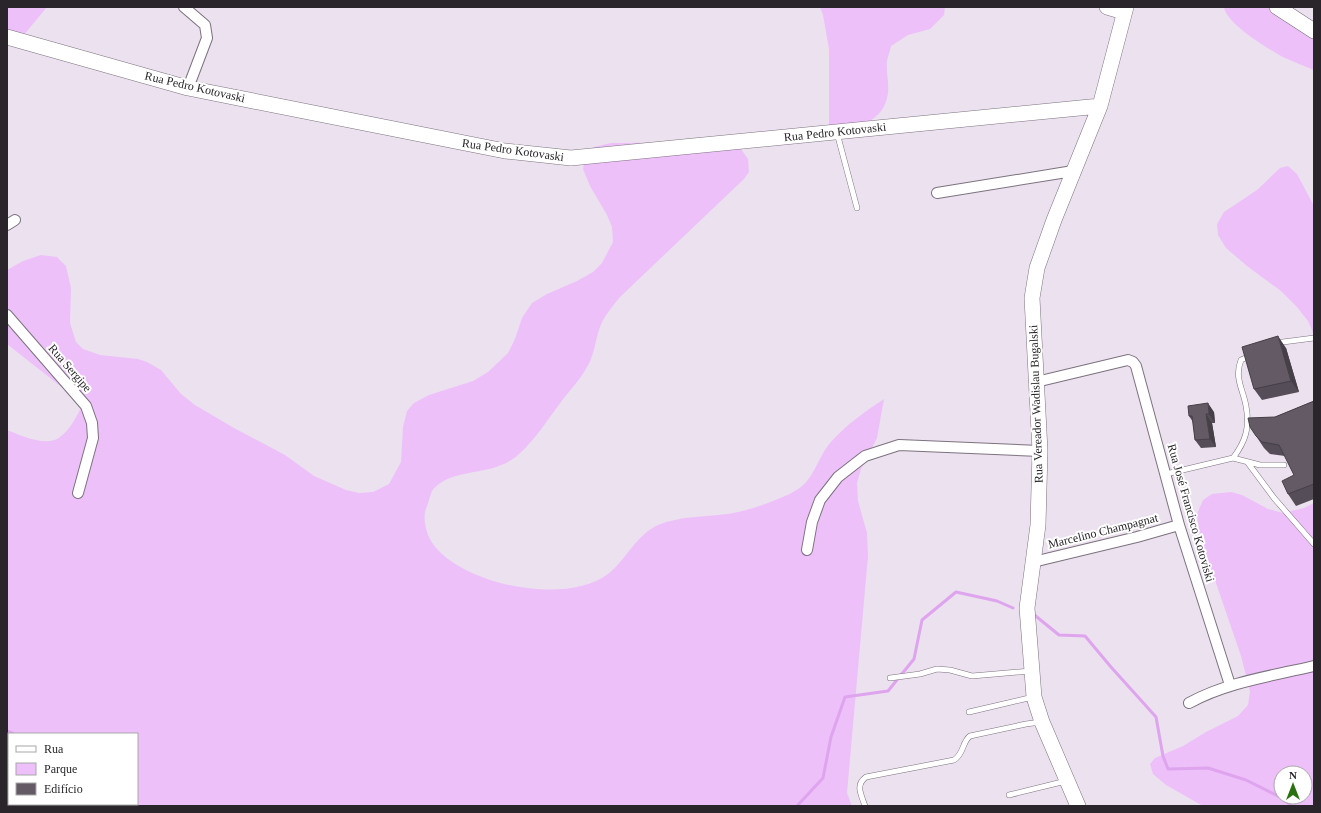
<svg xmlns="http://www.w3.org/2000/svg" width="1321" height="813" viewBox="0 0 1321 813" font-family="'Times New Roman',serif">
<rect width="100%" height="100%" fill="#ece1ef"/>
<path fill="#edc0f9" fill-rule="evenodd" d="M7,7H47L23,36L7,33Z
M820,7H945L944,15L930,29L908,35L891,46C890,51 888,56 887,61C886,72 889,82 888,93C884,124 855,127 829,133V49L823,15Z
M1224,7H1280L1314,30V70C1304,66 1294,62 1285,58C1270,50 1226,24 1224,7Z
M736,142L748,159L749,172L744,179L620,297C612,307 603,317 599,330C595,342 594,356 587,367C580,380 569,391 561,402C548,419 535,440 519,454C515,458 507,463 501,465C479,475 448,470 432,491C431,493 430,497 429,500C428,504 426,508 425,512C423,524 428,540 437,549C470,586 567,605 608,574C626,560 636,535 658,525C680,516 704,517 727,514C745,512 787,498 801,487C814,477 819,456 830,443C846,425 864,412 884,399L877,438L861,469L857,483L858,501L867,533L868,556L847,793L852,806H46L43,804H137V734H9V744H7V430C20,435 47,448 60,437C71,429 77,415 83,404L7,344V270L23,261L41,255L57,257L66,266L71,288L70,323L76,342L83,349L100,355L138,359L147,362L161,370L181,394L195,405L234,428L285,455L314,476L346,490L359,493L373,492L389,484L401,462L403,427L407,411L414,403L429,395L473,381L488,372L508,353L515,339L522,318L532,303L547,294L577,281L593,272L602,263L613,242L612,227L607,215L590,186L583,169L586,154L594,147L611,143Z
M1288,166L1297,174L1314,206V335L1308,321L1297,307L1281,291L1247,266L1226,248L1218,235L1217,224L1224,212L1257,190L1280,168Z
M1231,492L1242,495L1268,509L1283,513L1304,508L1314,503V806H1203L1166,785L1153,774L1150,764L1155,758L1183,746L1206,732L1238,716L1248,705L1250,691L1241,656L1204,548L1199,530L1197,514L1203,500L1212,494ZM1281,773H1305V797H1281Z"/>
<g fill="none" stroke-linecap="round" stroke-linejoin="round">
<path stroke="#dfa4ee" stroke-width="3" d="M1032,613L1059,635L1085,636L1111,667L1156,717L1163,756L1168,769L1208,768L1246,780L1284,799L1291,806
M7,731L14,734
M118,806V804
M797,806L823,778L831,737L845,697L888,691L914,659L922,620L956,592L997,601L1013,608"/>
<g stroke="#7c727e" stroke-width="6">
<path id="lane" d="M837,133L857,208
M1275,343L1314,338
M1233,458L1260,465H1284
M1248,463L1274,498L1314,544
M1166,474L1233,458C1246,441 1250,427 1246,406C1243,389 1234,378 1241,360L1252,355
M890,678L920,674L937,669L950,670L972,676L1031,671
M969,712L1033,697
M1009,795L1066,781
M865,806C861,794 855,785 866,777L954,760C964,754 962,742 970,736L1026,724L1041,722"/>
</g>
<g stroke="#7c727e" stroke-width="12">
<path id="street" d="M184,7L205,25L207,38L188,88
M937,193L1073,171
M7,225L15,220
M7,315L86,406L92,423L93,438L78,493
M1036,382L1128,360L1133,362L1136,366L1179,525L1230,685
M807,550L812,522L820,500L838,477L865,456L899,445L1040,451
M1033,562L1137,537L1179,525
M1189,703C1227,682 1272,676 1314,666"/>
</g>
<g stroke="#7c727e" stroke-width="16">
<path id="secondary" d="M1107,7L1124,12
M1277,7L1314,31
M7,37L188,88L505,151L571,158L1100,106
M1078,806L1042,722L1034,697L1032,671L1027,608L1038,525L1040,451L1032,298L1037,268L1054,220L1100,106L1126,7"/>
</g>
<use href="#lane" stroke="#fff" stroke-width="5"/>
<use href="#street" stroke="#fff" stroke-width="10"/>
<use href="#secondary" stroke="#fff" stroke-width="15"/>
</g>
<path fill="#554d57" d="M1286,348L1299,392L1262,400L1254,389Z
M1314,401V499L1296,506L1288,494L1294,475L1285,456L1270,454L1264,448L1256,436L1275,417Z
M1214,412L1215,423H1212L1216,447L1201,448L1195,440L1193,422L1189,416Z"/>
<path fill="#453f47" d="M1278,336L1286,348L1299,392L1291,381Z
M1208,403L1214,412L1215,423L1209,414Z
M1206,414L1212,423L1216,447L1210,439Z"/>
<path fill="#635a65" stroke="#453f47" d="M1278,336L1291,381L1254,389L1242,347Z
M1314,401V484L1288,494L1282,481L1294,475L1279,445L1262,442L1256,436L1250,427L1248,418L1275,417Z
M1208,403L1209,414H1206L1210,439L1195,440L1192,416H1189L1188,406Z"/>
<g text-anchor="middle" stroke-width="4" stroke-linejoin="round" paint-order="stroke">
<g font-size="12" fill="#29252a" stroke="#fff">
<text transform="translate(195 87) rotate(13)" y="4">Rua Pedro Kotovaski</text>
<text transform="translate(835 132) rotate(-6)" y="4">Rua Pedro Kotovaski</text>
<text transform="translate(513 150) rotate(8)" y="4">Rua Pedro Kotovaski</text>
<text transform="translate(70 368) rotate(49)" y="4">Rua Sergipe</text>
<text transform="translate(1036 404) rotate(-92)" y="4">Rua Vereador Wadislau Bugalski</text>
<text transform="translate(1191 513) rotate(74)" y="4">Rua José Francisco Kotoviski</text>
<text transform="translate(1103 531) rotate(-14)" y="4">Marcelino Champagnat</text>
</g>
</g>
<rect width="1321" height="813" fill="none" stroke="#29252a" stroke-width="16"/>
<rect x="8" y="733" width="130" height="72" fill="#ffffff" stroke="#a9a8aa"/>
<rect x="16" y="746" width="20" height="6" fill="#ffffff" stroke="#a9a8aa"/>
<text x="44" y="753" font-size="12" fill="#29252a">Rua</text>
<rect x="16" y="763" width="20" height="12" fill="#edc0f9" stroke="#a9a8aa"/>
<text x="44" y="773" font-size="12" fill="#29252a">Parque</text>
<rect x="16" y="783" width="20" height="12" fill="#635a65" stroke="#a9a8aa"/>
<text x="44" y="793" font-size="12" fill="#29252a">Edifício</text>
<g transform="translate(1293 785)"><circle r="19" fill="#ffffff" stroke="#a9a8aa"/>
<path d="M0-3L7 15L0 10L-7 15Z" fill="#2a7111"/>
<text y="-6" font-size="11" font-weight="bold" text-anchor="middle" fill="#29252a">N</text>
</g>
</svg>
